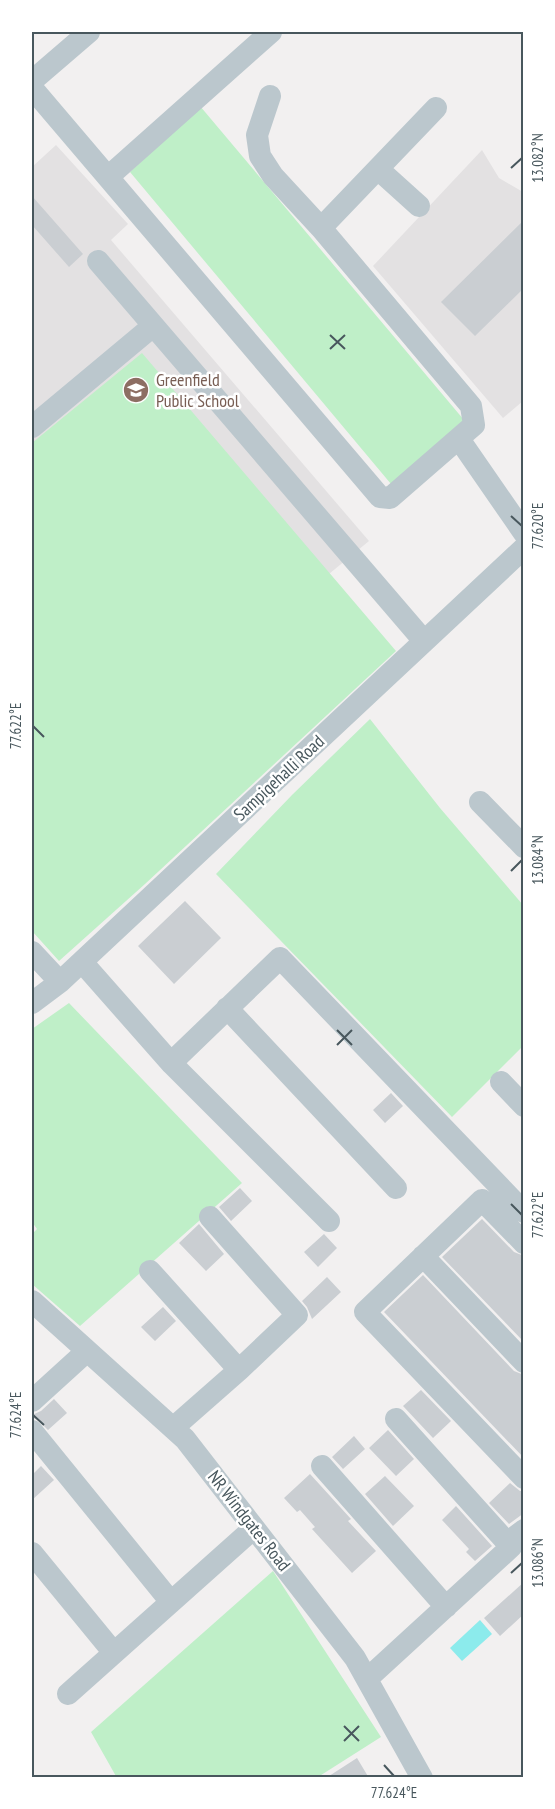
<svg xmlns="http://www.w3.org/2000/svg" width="555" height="1809" viewBox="0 0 555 1809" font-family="'PT Sans Narrow',sans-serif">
<rect width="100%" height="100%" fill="#f2f0f0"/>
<path fill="#e3e1e2" d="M56,145L128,224L111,240L369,541L158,715L32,569V167Z
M482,150L499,178L523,192V401L503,418L373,266Z"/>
<path fill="#bfefc8" d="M200,106L464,420L391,484L130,172Z
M142,353L396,651L145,884L59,961L32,931V443Z
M370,719L440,808L523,905V1046L452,1117L216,874L292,795Z
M69,1003L242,1183L80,1326L32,1284V1234L37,1229L32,1222V1029Z
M273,1571L381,1737L318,1777L117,1778L91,1732Z"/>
<path fill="#8cebec" d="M480,1620L492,1634L462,1661L450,1648Z"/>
<path fill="#caced2" d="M32,196L83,254L69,267L32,225Z
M524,220V288L475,336L441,302Z
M185,901L221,938L174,984L138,946Z
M391,1093L403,1106L385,1123L373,1110Z
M240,1188L252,1201L231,1221L219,1207Z
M482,1219L514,1252L524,1256V1342L442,1257Z
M199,1224L224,1254L206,1271L179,1243Z
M324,1234L337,1248L318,1267L304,1252Z
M423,1275L514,1371L524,1375V1458L384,1312Z
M327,1277L341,1292L312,1319L307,1307L302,1301Z
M163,1307L176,1321L155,1341L141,1327Z
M421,1390L451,1421L433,1438L403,1406Z
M54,1399L67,1413L48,1430L37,1419L32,1418V1415L41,1411Z
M388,1430L414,1459L396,1476L369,1448Z
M354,1436L365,1449L343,1469L332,1457Z
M41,1466L54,1480L32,1500V1475Z
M310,1474L351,1519L348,1521L376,1551L352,1573L312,1529L315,1527L300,1510L297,1512L284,1498Z
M385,1476L414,1506L393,1526L365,1494Z
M510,1483L520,1491H524V1513L509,1524L489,1503Z
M456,1506L492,1546L475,1561L466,1552L469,1549L442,1520Z
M524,1582V1614L500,1636L484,1618Z
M357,1758L369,1778H326Z"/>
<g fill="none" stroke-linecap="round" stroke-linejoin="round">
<path stroke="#bbc7cd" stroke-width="22" d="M32,81L89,32
M32,88L380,497L390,498L474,425L471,406L321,228L273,176L260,156L257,135L270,96
M378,169L419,206
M108,177L271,32
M321,228L436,108
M98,261L424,641
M32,427L153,326
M459,439L524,533
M480,802L524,847
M32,952L60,982
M82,962L171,1063L329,1221
M32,1003L60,982L524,548
M227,1008L396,1188
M171,1063L280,958L524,1212
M501,1082L524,1106
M210,1217L297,1315L239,1370
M524,1243L482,1200L365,1312L524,1478
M423,1256L524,1362
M150,1271L239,1370L173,1428
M32,1301L185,1439L355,1658L422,1778
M32,1401L87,1351
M32,1431L171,1602
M322,1466L446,1607
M516,1536L524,1530
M32,1553L114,1653
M367,1679L511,1547L396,1419
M68,1694L254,1528"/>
</g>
<path fill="none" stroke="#48575d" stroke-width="2" d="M511,168L522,158M330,335L345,349M330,349L345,335M511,516L522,526M33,726L44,737M511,871L522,860M337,1030L352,1045M337,1045L352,1030M511,1204L522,1215M33,1415L44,1425M511,1573L522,1563M344,1726L359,1741M344,1741L359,1726M384,1765L394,1776"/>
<defs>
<g id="school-disc" transform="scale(1.35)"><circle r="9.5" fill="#8d6e63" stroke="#fff"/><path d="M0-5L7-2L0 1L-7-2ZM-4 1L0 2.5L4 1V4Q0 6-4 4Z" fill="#fff"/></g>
</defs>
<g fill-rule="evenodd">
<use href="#school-disc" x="136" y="390"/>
</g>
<g text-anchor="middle" stroke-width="5" stroke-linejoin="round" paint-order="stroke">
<g font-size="18" fill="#785e54" stroke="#fff" text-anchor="start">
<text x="156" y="386">Greenfield<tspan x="156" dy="21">Public School</tspan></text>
</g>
<g font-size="18" fill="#48575d" stroke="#fff">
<text transform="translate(279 778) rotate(-43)" y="6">Sampigehalli Road</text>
<text transform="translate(249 1521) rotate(52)" y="6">NR Windgates Road</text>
</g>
</g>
<rect width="555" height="1809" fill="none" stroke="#ffffff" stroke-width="66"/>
<rect x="33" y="33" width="489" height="1743" fill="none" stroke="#48575d" stroke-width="2"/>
<g font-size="15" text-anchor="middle" fill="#48575d">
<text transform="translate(538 158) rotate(-90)" y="5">13.082°N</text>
<text transform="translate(538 526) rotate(-90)" y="5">77.620°E</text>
<text transform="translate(16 726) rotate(-90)" y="5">77.622°E</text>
<text transform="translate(538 860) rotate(-90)" y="5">13.084°N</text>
<text transform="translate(538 1215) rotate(-90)" y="5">77.622°E</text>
<text transform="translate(16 1415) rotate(-90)" y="5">77.624°E</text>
<text transform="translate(538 1563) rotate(-90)" y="5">13.086°N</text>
<text x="394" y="1798">77.624°E</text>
</g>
</svg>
